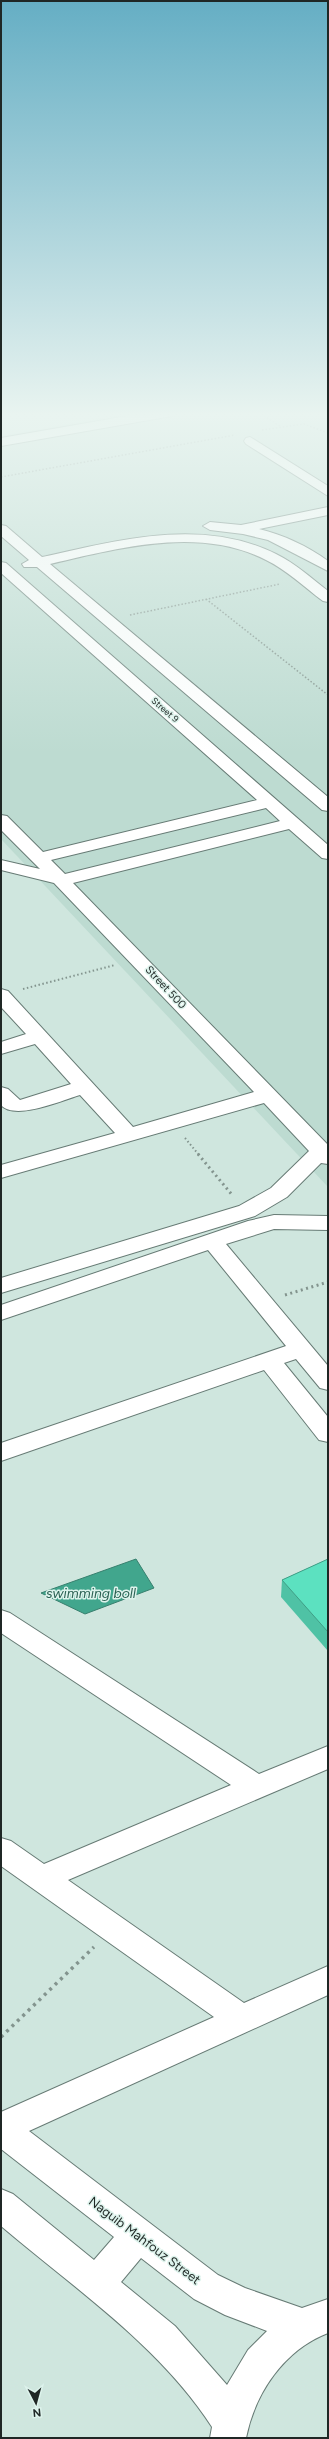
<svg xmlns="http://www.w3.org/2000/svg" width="329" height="2439" viewBox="0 0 329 2439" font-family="Figtree,sans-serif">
<rect width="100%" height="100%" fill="#cfe6de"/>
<path fill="#bddbd1" d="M134,412H328V1187L1,839V436Z"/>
<path fill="#41a68d" stroke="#37806e" d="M136,1559L154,1588L85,1614L41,1593Z"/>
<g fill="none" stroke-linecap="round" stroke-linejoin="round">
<g stroke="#677b75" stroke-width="2">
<path id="minor" d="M150,412H178L172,416L1,446V438Z
M250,437L328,486V496L246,444L244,441L246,438Z
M328,507V515L259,529C284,535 307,546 328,561V571L268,540L243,534L210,530L203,526L210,522L241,525Z
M1,525L6,526L42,557C119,540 202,517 276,554C295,563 311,578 328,591V602L323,601C304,587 287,570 266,560C199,526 120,548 50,564L328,797V811L322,810L37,567H24L22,564L29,560L1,536Z
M1,562L6,563L328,845V859L322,858L289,829L73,883L328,1145V1164L321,1163L287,1197L255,1216L1,1293V1278L239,1206L271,1188L309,1151L264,1103L1,1178V1165L115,1133L80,1095C63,1100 15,1121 1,1105V1087L8,1089L20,1100L71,1084L35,1044L1,1054V1042L26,1034L1,1007V989L8,991L133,1127L254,1092L54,883L1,870V860L40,869L1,830V815L7,816L43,852L257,800L1,573ZM266,808L280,821L65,874L51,860Z
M274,1215L328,1216V1230L274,1229L226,1244L328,1366V1390L320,1388L296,1359L284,1363L328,1417V1442L319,1440L264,1370L1,1461V1443L286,1346L208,1250L1,1320V1305L248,1221Z
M1,1610L10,1613L259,1774L328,1746V1769L68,1880L244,2003L328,1966V1995L29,2131L218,2275L245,2288L302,2308L328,2299V2333C284,2350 255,2393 246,2438H210L212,2427C160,2346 74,2288 1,2226V2189L13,2194L94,2260L114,2237L1,2149V2112L214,2017L1,1866V1838L11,1841L44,1864L231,1785L1,1633ZM141,2258L194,2299L225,2315L267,2331L248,2350L227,2385L175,2326L121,2282Z"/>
</g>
<path stroke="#83948e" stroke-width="1.5" stroke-dasharray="1.5 2" stroke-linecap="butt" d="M258,412L280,426
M262,430L304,424L328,433
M1,477L235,435
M206,599L328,695
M130,615L280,584"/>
<path stroke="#83948e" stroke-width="2" stroke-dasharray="1.5 2.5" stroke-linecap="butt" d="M23,989L115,965
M185,1138L199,1155"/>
<path stroke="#83948e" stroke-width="3" stroke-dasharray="2 3.5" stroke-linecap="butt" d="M198,1154L233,1196
M285,1295L328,1282"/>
<path stroke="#83948e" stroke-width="3.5" stroke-dasharray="3 4.5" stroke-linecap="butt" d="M1,2037L94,1947"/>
<use href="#minor" fill="#fff" fill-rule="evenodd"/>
</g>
<path fill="#4fc2a5" d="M328,1559V1651L281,1597L282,1580Z"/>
<path fill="#5ce1c0" stroke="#409e86" d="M328,1559V1632L282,1580Z"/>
<linearGradient id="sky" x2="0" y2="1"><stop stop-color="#65aec4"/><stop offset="0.55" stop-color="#e9f4f0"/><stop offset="1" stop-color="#e9f4f0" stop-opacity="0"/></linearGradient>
<rect width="329" height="754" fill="url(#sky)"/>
<g text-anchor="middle" stroke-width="3" stroke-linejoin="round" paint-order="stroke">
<g font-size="9" fill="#1f2725" stroke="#ddf3ec">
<text transform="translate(165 710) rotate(41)" y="3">Street 9</text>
</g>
<g font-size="11" fill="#1f2725" stroke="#ddf3ec">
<text transform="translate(166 987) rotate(47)" y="4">Street 500</text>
</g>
<g font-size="13" fill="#1f2725" stroke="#ddf3ec">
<text transform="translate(145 2240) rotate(37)" y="5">Naguib Mahfouz Street</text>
</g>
<g font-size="14" font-style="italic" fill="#2b6153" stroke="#ddf3ec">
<text x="91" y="1598">swimming boll</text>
</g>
</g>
<rect width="329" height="2439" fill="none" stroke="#1f2725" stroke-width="4"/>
<g transform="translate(36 2403) rotate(174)" stroke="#ddf3ec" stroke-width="3" paint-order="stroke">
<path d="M0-3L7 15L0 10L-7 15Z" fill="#1f2725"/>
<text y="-6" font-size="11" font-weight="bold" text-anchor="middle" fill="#1f2725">N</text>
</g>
</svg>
